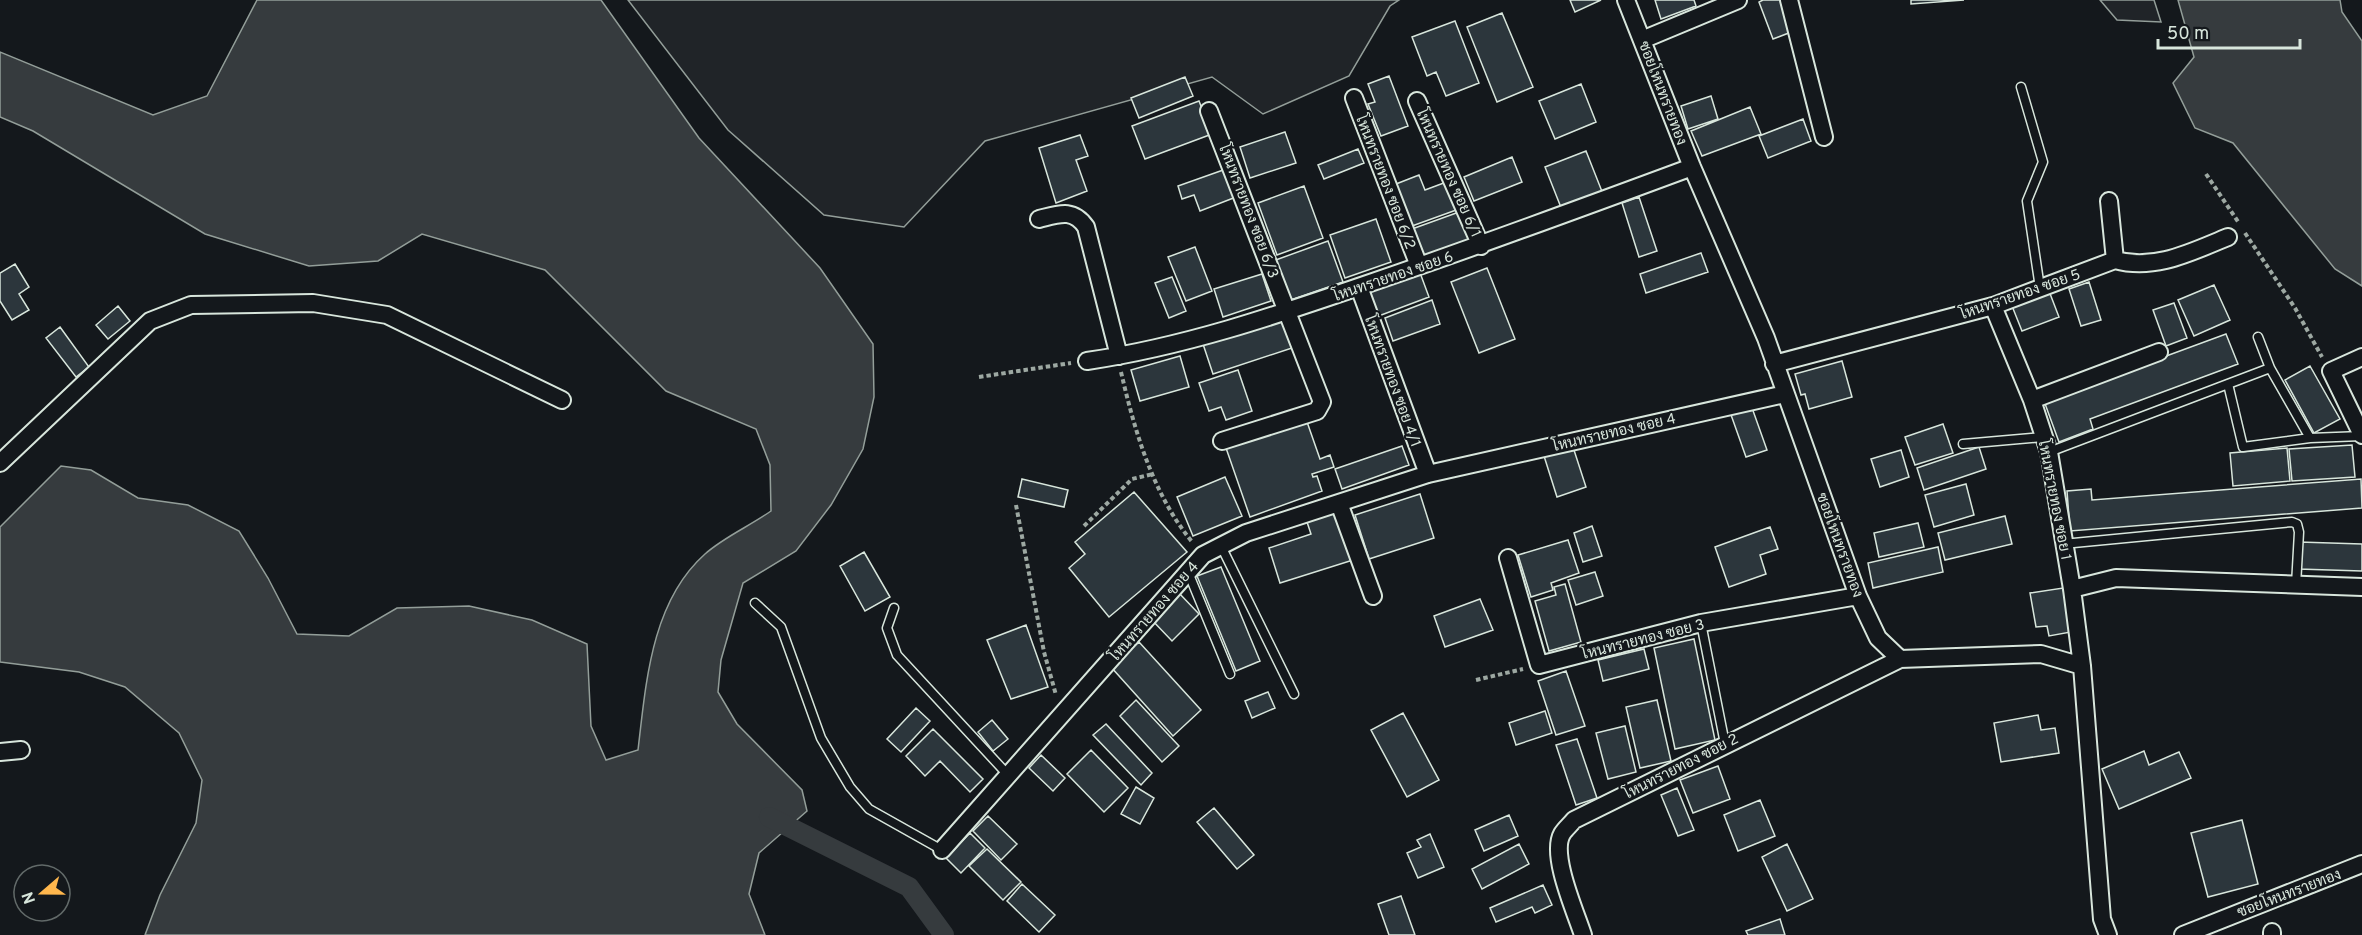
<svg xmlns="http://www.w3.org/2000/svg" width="2362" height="935" viewBox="0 0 2362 935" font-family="Overpass,Sarabun,sans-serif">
<rect width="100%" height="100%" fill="#14181c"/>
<path fill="#202428" stroke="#939e99" stroke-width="1.5" d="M628,0H1399L1390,6L1349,76L1263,114L1212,77L985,141L904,227L824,215L728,130Z
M2100,0H2154L2161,22L2117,20Z"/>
<path fill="#363b3e" stroke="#939e99" stroke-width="1.5" d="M257,0H601L699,138L820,268L873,344L874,397L863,449L831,505L796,551L743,583L721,660L718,692L737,724L802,790L807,811L759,853L749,894L765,935H145L160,895L196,823L202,780L179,733L125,687L79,672L0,662V527L61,466L91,470L138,498L188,505L239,531L268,578L297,634L349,636L397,608L469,606L532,620L587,644L591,726L606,760L638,750C646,683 651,602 705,554C724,537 750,526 771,511L770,465L756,429L666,391L545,270L422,234L378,261L309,266L205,234L33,131L0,117V52L153,115L207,96Z
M2178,0H2340L2342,12L2362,41V286L2335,269L2233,143L2195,128L2173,83L2194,57Z"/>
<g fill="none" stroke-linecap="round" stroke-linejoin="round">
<path stroke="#363b3e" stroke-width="20" d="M769,817L909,887L944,935"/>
</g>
<path fill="#2c363c" stroke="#d8e6dc" stroke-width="1.5" d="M1570,0H1601L1575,12Z
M1655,0H1694L1696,6L1661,19Z
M1763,0H1781L1794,31L1773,39L1759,2Z
M1911,0H1964L1911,4Z
M1502,13L1533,87L1497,102L1467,27Z
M1455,21L1479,83L1446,96L1436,72L1427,76L1412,37Z
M1389,76L1408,126L1381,136L1368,104L1375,102L1368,84Z
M1185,77L1193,96L1139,118L1131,98Z
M1581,84L1596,122L1555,139L1539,101Z
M1711,96L1718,119L1688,129L1681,106Z
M1199,101L1212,134L1145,159L1132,126Z
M1750,107L1761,134L1702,156L1691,131Z
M1803,119L1811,141L1768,158L1759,136Z
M1285,132L1296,163L1250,178L1240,147Z
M1080,135L1088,156L1076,160L1087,191L1056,203L1039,148Z
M1358,149L1364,163L1324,179L1318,165Z
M1586,151L1603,194L1562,210L1545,167Z
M1512,157L1522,182L1474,201L1464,177Z
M1226,169L1236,197L1200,211L1194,195L1182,199L1178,186Z
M1419,175L1425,190L1449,181L1459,209L1412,226L1396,184Z
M1304,186L1323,238L1277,255L1258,203Z
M1639,197L1657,251L1639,257L1622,203Z
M1459,212L1469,240L1422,257L1412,229Z
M1376,219L1391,262L1345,278L1330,235Z
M1328,241L1343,282L1288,301L1273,261Z
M1195,247L1212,291L1186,301L1168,257Z
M1701,253L1708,272L1646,293L1640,274Z
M15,264L29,287L19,294L29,310L12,320L0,301V273Z
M1487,268L1515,339L1479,353L1451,282Z
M1419,270L1429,297L1376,317L1367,290Z
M1262,274L1271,301L1223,317L1214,289Z
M1172,277L1186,311L1169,318L1155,283Z
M2089,282L2101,320L2081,326L2069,289Z
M2214,285L2230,320L2194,336L2178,300Z
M2049,291L2059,317L2022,331L2012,306Z
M1432,300L1440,324L1393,341L1385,318Z
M2174,303L2187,338L2166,346L2153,310Z
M118,306L130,321L108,339L96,325Z
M1285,317L1295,347L1213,374L1203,344Z
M60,327L89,367L76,377L46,338Z
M2226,334L2238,364L2090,419L2093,429L2059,442L2044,401Z
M1180,356L1189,387L1140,401L1131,370Z
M1842,361L1852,397L1809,409L1805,394L1801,395L1795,374Z
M2310,366L2340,419L2314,433L2285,380Z
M1238,370L1252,411L1226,420L1221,407L1209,411L1199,383Z
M1751,405L1767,450L1746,457L1730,412Z
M1306,419L1320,459L1330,455L1334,467L1312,474L1313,477L1317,476L1322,491L1250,517L1226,448Z
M1943,424L1953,453L1915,465L1905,437Z
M2352,445L2355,477L2292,481L2289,449Z
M1402,446L1409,465L1342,489L1335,469Z
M1573,447L1586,487L1557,497L1544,456Z
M1979,447L1986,469L1924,490L1917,468Z
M2287,448L2290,481L2233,486L2230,453Z
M1901,450L1909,477L1880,487L1871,459Z
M1225,477L1242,516L1193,536L1177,497Z
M1022,479L1068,490L1064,507L1018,497Z
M2361,479L2362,508L2070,531L2067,491L2091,489L2092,500Z
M1966,484L1974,515L1934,527L1925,495Z
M1134,492L1187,552L1109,617L1069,568L1085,554L1075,542Z
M1420,494L1434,538L1369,559L1355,515Z
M1337,509L1353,560L1280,583L1269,548L1311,534L1306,519Z
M2005,516L2012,544L1945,560L1938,533Z
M1918,523L1924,547L1879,557L1874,533Z
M1592,526L1602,556L1583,562L1574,533Z
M1770,527L1778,549L1760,555L1766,574L1729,587L1715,547Z
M1568,540L1579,573L1551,583L1553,590L1531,597L1518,555Z
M2299,542L2362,544V571L2298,569Z
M1938,547L1943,572L1873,588L1868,563Z
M864,552L890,597L865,611L840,566Z
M1221,567L1260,661L1236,671L1197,576Z
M1595,572L1603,596L1576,605L1568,580Z
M1565,584L1581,642L1549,651L1535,601L1556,595L1554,587Z
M2063,588L2071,632L2049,636L2047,626L2036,627L2030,593Z
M1178,592L1199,614L1172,641L1151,619Z
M1480,599L1493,630L1445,647L1434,616Z
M1026,625L1048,687L1011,699L987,640Z
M1694,639L1715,740L1675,749L1654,648Z
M1139,642L1201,710L1173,736L1111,667Z
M1644,649L1649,669L1603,681L1598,660Z
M1566,671L1585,726L1556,735L1538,681Z
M1268,692L1275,708L1252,718L1245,701Z
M1136,700L1179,746L1162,762L1120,716Z
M1657,700L1671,761L1640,768L1626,707Z
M916,708L930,721L901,752L887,739Z
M1545,711L1552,733L1516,745L1509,723Z
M1403,713L1439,780L1407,797L1371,730Z
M2038,715L2041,730L2055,728L2059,753L2001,762L1994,723Z
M992,720L1008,739L993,751L978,732Z
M1106,724L1152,773L1141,785L1093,735Z
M1625,726L1636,772L1608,779L1596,733Z
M933,729L983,779L970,792L940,761L925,776L906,756Z
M1577,739L1597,798L1576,805L1556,745Z
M1091,750L1128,788L1104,812L1067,774Z
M2144,751L2149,765L2179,752L2191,778L2119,809L2102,769Z
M1041,755L1065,778L1053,791L1029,768Z
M1718,766L1730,799L1693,813L1680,780Z
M1136,787L1154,798L1140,824L1121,814Z
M1677,788L1694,830L1678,836L1661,795Z
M1760,800L1775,836L1738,851L1724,815Z
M1214,808L1254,855L1237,869L1197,822Z
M1509,815L1518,836L1484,851L1475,830Z
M988,816L1017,844L1001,860L973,831Z
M2242,820L2258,884L2208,897L2191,833Z
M970,833L985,848L961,873L946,858Z
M1430,834L1444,867L1418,878L1407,853L1421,847L1417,840Z
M1519,844L1529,864L1482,889L1472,869Z
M1787,844L1813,899L1787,911L1762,857Z
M987,849L1021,882L1003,900L969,866Z
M1022,884L1055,915L1039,932L1007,901Z
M1543,885L1552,905L1535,913L1532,907L1496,922L1490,908Z
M1401,896L1415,935H1389L1378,904Z
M1780,919L1785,935H1748L1746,931Z"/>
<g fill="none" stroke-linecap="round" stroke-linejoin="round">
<g stroke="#d8e6dc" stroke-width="11">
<path id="lane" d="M2021,87L2043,162L2027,201L2040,288
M2258,337L2270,368
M2228,384L2243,447L2310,438
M1963,444L2043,437
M2049,452L2270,368L2310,438L2362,436
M2063,544L2292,522L2297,524L2299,532L2296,585
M1221,546L1294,694
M1188,572L1230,674
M755,603L781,627L821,738L850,787L869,809L942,850
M894,608L887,628L897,655L1009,776
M1701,623L1725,744"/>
</g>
<g stroke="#d8e6dc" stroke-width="20">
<path id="street" d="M1626,0L1692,167L1766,338L1858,596L1878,638L1900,659L2041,654L2082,666
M1789,0L1824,137
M1642,40L1738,0
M1354,98L1419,266
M1417,101L1481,246
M1209,111L1322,402L1317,411L1222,441
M2109,201L2115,260
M1039,219C1059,214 1073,208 1086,227L1119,356
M1359,287L1428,474
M1993,306L2032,400L2049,452L2072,589L2082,666L2102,919L2108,935
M2362,357L2331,371L2362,435
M1087,361C1183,347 1274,316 1367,284C1476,247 1584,207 1692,167
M1774,364L1993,306L2115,260C2155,271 2191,252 2228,237
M2032,400L2159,352
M0,463L150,321L191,305L313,303L387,315L562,400
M1339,503L1373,596
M1508,558L1539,665L1701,623L1858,596
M2072,589L2116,578L2362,587
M0,752L21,750
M942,850L1203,555L1246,533L1428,474L1785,394
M2272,932V935
M1583,935C1576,913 1550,855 1562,834C1565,829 1570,825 1574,820L1900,659
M2183,935L2362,864"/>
</g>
<path stroke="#9da8a2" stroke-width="4" stroke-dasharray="4.5 3" stroke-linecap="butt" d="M2206,174L2239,223
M2245,233L2295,308L2322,357
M1121,372C1135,432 1153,495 1193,543
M979,377L1071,363
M1016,505L1044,652L1056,695
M1084,526L1132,479L1153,474
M1476,680L1523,669"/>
<use href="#lane" stroke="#14181c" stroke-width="8"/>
<use href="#street" stroke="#14181c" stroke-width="16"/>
</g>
<g text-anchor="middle" stroke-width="4.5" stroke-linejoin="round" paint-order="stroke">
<g font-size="15" fill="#d8e6dc" stroke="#14181c">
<text transform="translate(1663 93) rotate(69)" y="5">ซอยโหนทรายทอง</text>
<text transform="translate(1449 173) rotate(66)" y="5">โหนทรายทอง ซอย 6/1</text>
<text transform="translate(1386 182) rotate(69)" y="5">โหนทรายทอง ซอย 6/2</text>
<text transform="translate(1249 211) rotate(69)" y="5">โหนทรายทอง ซอย 6/3</text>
<text transform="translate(1393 276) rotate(-19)" y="5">โหนทรายทอง ซอย 6</text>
<text transform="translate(2020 294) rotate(-19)" y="5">โหนทรายทอง ซอย 5</text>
<text transform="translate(1393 381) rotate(70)" y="5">โหนทรายทอง ซอย 4/1</text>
<text transform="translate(1614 432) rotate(-13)" y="5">โหนทรายทอง ซอย 4</text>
<text transform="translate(2055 500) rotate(79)" y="5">โหนทรายทอง ซอย 1</text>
<text transform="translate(1840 545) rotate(70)" y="5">ซอยโหนทรายทอง</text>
<text transform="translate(1154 611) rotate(-49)" y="5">โหนทรายทอง ซอย 4</text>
<text transform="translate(1643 639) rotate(-14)" y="5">โหนทรายทอง ซอย 3</text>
<text transform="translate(1681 766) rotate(-27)" y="5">โหนทรายทอง ซอย 2</text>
<text transform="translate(2289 893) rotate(-21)" y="5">ซอยโหนทรายทอง</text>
</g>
</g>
<g transform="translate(42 893) rotate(250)"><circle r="28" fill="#14181c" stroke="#626a69" stroke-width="1.5"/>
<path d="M0-4.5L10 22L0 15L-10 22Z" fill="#ffb74d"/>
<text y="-9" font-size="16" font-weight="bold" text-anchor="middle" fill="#d8e6dc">N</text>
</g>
<path d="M2158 39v9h142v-9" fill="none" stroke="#d8e6dc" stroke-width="3"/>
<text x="2167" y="39" font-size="18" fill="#d8e6dc" stroke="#14181c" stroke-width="4.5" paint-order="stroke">50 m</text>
</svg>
